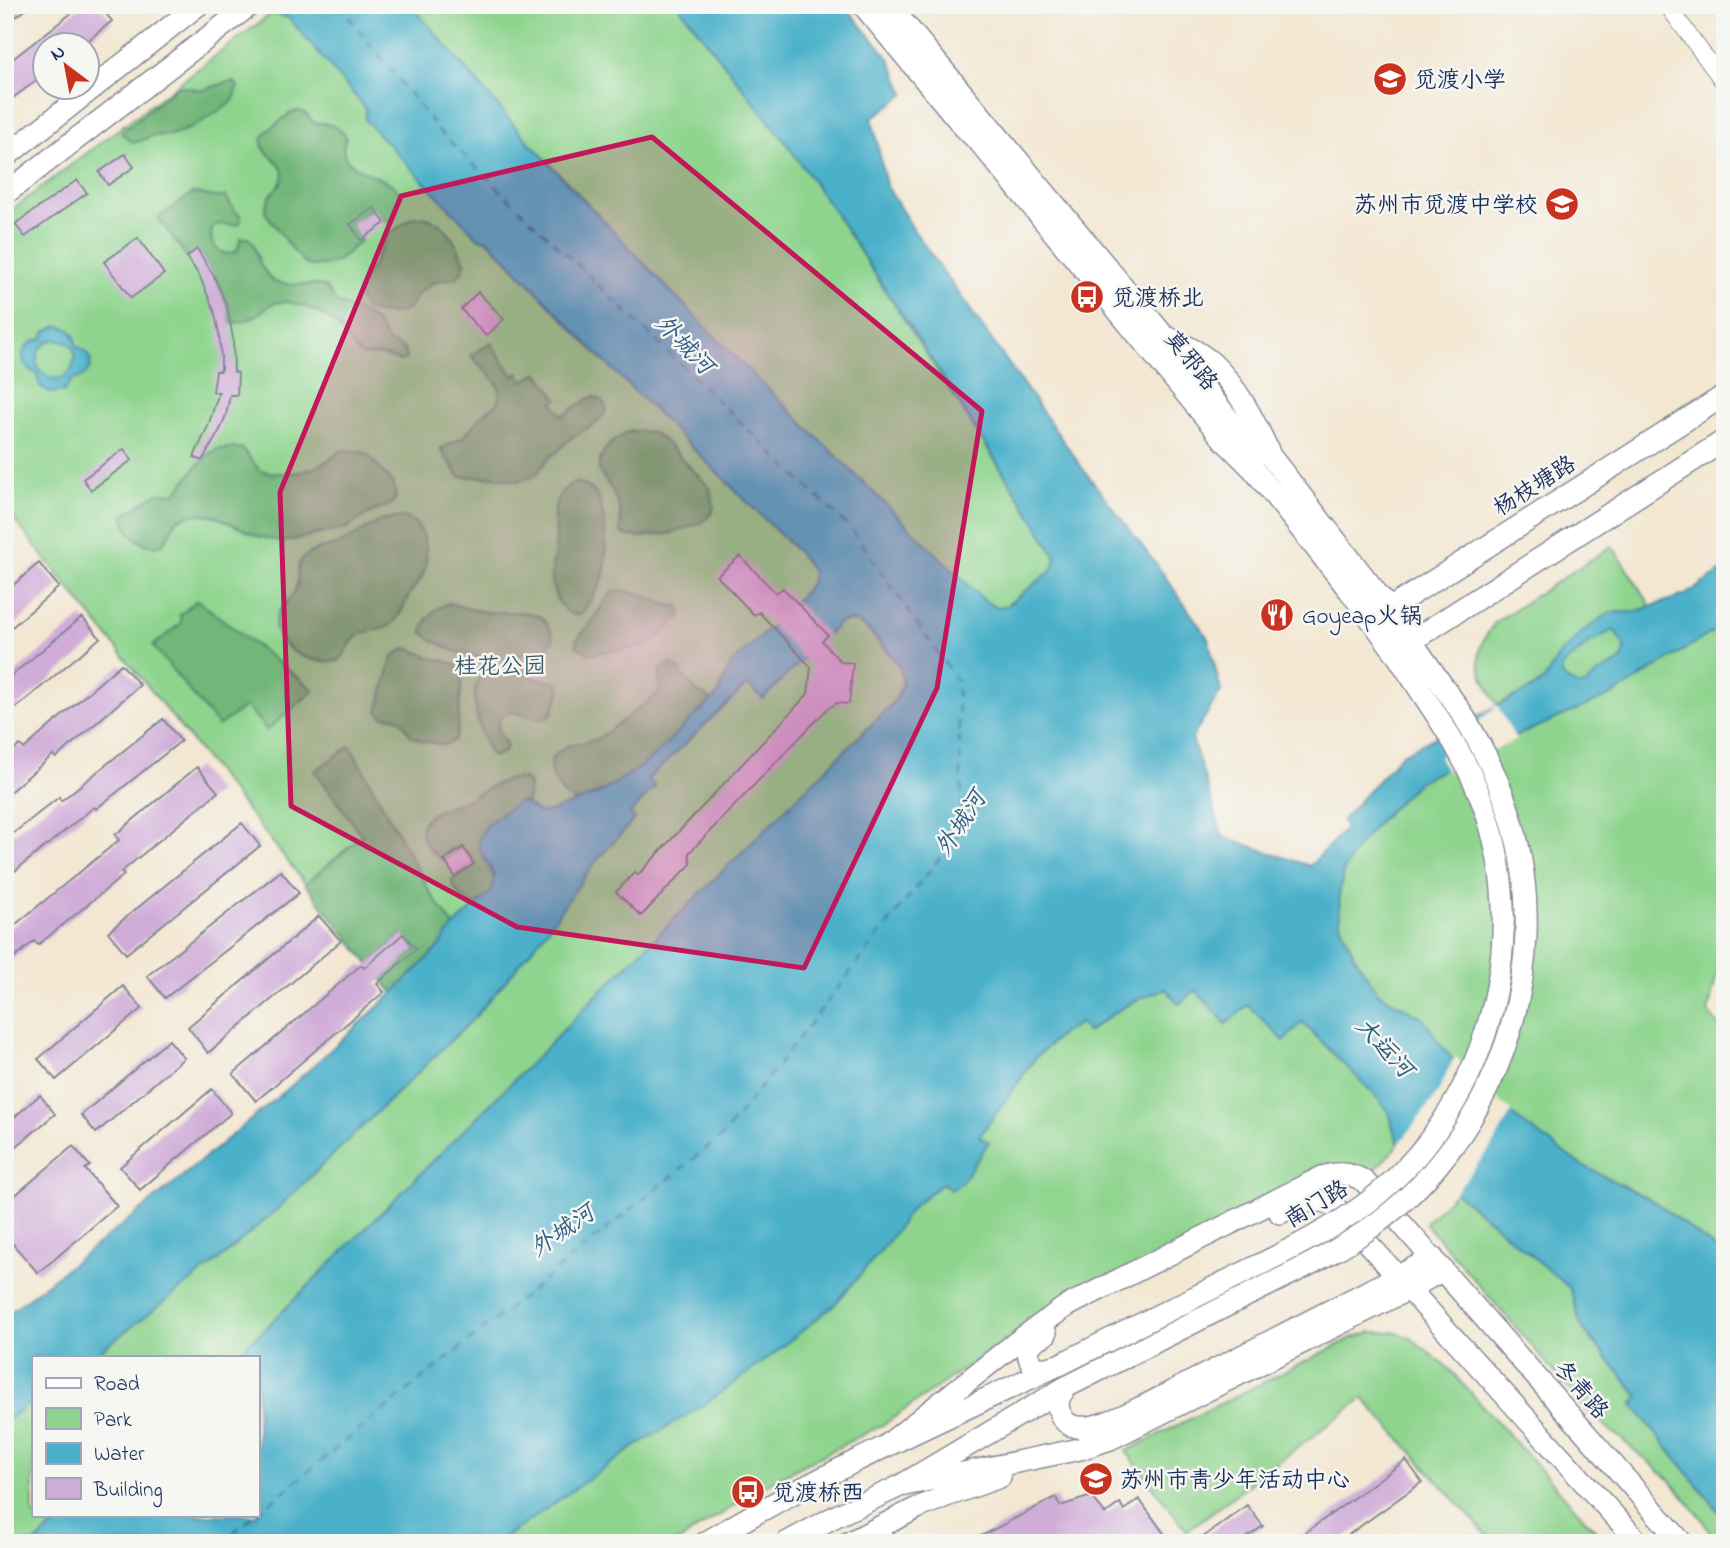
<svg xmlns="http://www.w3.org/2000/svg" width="1730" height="1548" viewBox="0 0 1730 1548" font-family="'Indie Flower','LXGW WenKai TC',sans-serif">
<rect width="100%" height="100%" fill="#f6f6f2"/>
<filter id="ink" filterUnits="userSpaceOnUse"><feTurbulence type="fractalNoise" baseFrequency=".0143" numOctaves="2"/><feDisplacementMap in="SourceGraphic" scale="14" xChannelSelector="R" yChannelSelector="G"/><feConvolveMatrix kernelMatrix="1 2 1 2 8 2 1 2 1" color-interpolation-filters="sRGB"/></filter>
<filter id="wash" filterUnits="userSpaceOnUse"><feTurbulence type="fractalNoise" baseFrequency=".00686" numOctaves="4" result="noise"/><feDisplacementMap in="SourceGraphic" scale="28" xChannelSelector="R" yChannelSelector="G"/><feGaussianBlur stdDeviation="1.57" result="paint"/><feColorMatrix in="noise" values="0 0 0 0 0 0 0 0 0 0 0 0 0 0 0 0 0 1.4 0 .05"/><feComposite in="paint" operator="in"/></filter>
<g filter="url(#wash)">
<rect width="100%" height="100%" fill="#f3e7d2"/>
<path fill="#8ed48e" stroke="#548276" stroke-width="2" d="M411,5H678L787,144L833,210L1037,525L1056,558L1055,563L1051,571L1006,606C990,612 976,592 965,582L718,340L658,278L526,139Z
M272,13L289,18L478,238L488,240L592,349L798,552L897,663C906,679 901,692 891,705L277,1317L234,1357H92L220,1259L275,1211L475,1017L438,948L393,993L5,508V215Z
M1612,546L1651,606L1634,612H1611L1638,664L1570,701L1544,680L1528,691L1497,705C1480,672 1467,654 1497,621Z
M1725,624V939L1708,1012L1725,1033V1256L1655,1202L1578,1163L1499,1106L1446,1052L1422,1017L1379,994L1356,959L1340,924L1339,894L1343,872L1356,848L1379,821L1419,781L1514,737L1703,638Z
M1166,989L1195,990L1248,1005L1284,1040L1301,1021L1376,1096L1390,1114L1393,1128L1399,1145L1366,1178L1355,1166L1019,1330L886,1423L776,1479L676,1543H497L639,1444L708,1402L776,1352L836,1303L888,1242L913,1206L943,1183L989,1142L979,1137L1036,1057L1063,1033L1081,1022L1088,1032C1115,1011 1133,999 1166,989Z
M1456,1192L1570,1288L1581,1326L1639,1397L1632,1404L1725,1519V1543H1718L1702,1519L1670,1480L1589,1412L1425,1223Z
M1371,1332H1394L1411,1338L1450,1370L1607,1543H1494L1363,1398L1187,1531L1126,1451L1352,1338Z
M33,1401V1515H65L35,1543H5V1421Z"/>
<path fill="#72b679" stroke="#46726c" stroke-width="2" d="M228,82H234L238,86L234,99L230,104L191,128L171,135L151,136L138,142H132L121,133L178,86L203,90Z
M299,111L305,113L314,123C325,122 341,126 346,137C329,176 397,172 400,196C400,201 399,202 397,207C394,216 394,219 385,223L374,208L350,224L361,240L338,261L325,265L311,266L305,264L292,249L265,212C266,191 284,188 283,173C281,155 242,149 275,125C284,119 288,112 299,111Z
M193,193C205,193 213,200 226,196L233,209L240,215L241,221L237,225L219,224L213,227C206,242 220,260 237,251L241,238H248L253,242L260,264L272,281L286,284L320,285L326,287L337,303L368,316L378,325L388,342L401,347L406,352V359L400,361L381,355L362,356C352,348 346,336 338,327C326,313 285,294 269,306C257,315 246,325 230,322C225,295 213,272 197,250L187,257L158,218Z
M416,217C444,216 455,241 465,263C459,285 449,276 435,282C430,284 421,291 417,295C414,300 413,306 408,309C397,317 377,314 365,309L359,298V291L364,278L372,267L387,236L410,219Z
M491,343L513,376L518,373L524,381L538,372L558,399L553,402L562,416L588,399L594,397L601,400L605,405L606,411L598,422L571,438L557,452L548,459L536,475L530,478L518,481L493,477H460L440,449L463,437L481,416L498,403L500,390L497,384L489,374L471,356Z
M630,431L651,432L663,439L710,488L714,507L712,513L703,522L673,533L641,537L628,536L621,533L620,510L613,492L599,471V464L604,450L613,441Z
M242,448L260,471C290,477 318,472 341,450L362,452L368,455L391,481L396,492L395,500L390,505L367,514L347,528L283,542L257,536L215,516L202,514L189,515L178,519L163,544L157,546L145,544L139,541L129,532L123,516L158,493H175C186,482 204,452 219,449C226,448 234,448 242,448Z
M574,482C582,483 592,488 597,495C605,509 608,558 604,574C602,585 595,593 589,602C586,608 583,616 574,615C569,614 564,609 561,605C545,584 554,562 556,539C557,528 552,517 555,507C557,497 565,487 574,482Z
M401,517C412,518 421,527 424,538C427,551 428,568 420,580C417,585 413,589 410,593C405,602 402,614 394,622C384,632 370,629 359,635C349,641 347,653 339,661C316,664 289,656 278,635C276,630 275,630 275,625C276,607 291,602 296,588C300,577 294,566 304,557C315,547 332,548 344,542L380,521Z
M619,590L640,594L666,605L679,606L682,612L679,618L649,646L590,654L576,646L577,639L590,624L608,597L612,592Z
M197,600L314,690L267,730L246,706L218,726L153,646L181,623L180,615Z
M449,603C462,606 473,611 486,612C503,614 522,609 539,616C544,618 546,623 549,628C551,631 553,634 553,638C552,658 484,659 469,655C457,653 429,641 422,631C427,617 434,608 449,603Z
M405,648C414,648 418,653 427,656C436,661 454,660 460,669C463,673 463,676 462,681L457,734L454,740L449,743L443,745L423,741L411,736L401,720L395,717L382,716L378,711L391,662L394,656Z
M670,664C682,669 685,680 694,689C698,693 704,695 709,698L710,702C690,719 673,739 653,756C631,775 605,791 577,802L563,794L550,772L552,759L555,754L567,746L598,739L659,693L660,670Z
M527,669L534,678L560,683C561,692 559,697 555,705C553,710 552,716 546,718C532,724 509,700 499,721C498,724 498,728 499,732C501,737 505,741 507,746L504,752L493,757C481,743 465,687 483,675C492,669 515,670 527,669Z
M350,746L431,894L454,926L438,948L393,993L382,979L416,949L402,934L369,964L305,884L362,836L315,771Z
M518,778L524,779L529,784C530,791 527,796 527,803L522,801C510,809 494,817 485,828C465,854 502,865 492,890C489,896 481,901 476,906C466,901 453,892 452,880L474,864L462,847L444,860C435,856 429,850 424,841C410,813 450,807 468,799C486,790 497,780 518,778Z"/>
<path fill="#4bb1ca" stroke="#337094" stroke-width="2" fill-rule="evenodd" d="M266,5H411L526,139L658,278L718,340L965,582C976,592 990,612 1006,606L1051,571L1055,563L1056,557L1037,525L930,357L833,210L787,144L678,5H844L889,58L905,94L872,118L886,185L913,229L1083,469L1159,568L1208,638L1221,691L1192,738L1223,837L1310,866L1345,829L1342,820L1402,754L1537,686L1544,680L1559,655L1570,645L1583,631L1611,612H1634L1685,595L1725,569V624L1616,693L1514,737L1419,781L1379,821L1356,848L1343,872L1339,894L1340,924L1356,959L1379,994L1422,1017L1446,1052L1499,1106L1578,1163L1655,1202L1725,1256V1519L1632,1404L1639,1397L1581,1326L1570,1288L1399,1145L1393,1128L1390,1114L1376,1096L1302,1022L1284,1041L1248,1005L1226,1024L1196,990L1179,1004L1166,989C1133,999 1115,1011 1087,1032L1080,1023L1063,1033L1036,1057L979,1137L989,1142L962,1182L951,1190L943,1183L913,1206L888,1242L836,1303L776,1352L708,1402L639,1444L497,1543H35L65,1515H257V1357H234L277,1317L547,1047L595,997L891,705C898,696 904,687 902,675C900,662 867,624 854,622C849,620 843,622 838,624L763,699L747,685L648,779L655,787L630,814L635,819L597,860L538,942L475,1017L275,1211L220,1259L92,1357H33V1401L5,1421V1316L144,1208L290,1087L393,993L438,948L454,926L492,891L494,875L479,848L478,841L487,825L517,803C526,800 531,809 539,813L549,812L598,794L629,775L653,757L688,722L710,702L718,694L731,664L770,628L804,592L810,583L812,571L798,552L592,349L488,240L478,238L365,120L366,109L289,18L272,13ZM1611,631H1615L1625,648L1622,660L1600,672L1585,685L1579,686L1567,680L1563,676L1561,669L1564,664L1590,643Z
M58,326C70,327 76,334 76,346C98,354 94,377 72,380L64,391L51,393L40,386L37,374C16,365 19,342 42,339L46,331ZM52,340C93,337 72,395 44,374C30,364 38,345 52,340Z"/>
<path fill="#f3e7d2" d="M1497,705L1516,740L1447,772L1439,757Z
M1455,1056L1502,1103L1512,1111L1495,1142L1453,1195L1397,1147L1437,1094Z"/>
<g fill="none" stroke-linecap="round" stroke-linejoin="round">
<path stroke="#2c5c84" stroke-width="2" stroke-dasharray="9 7" stroke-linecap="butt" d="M257,1513L724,1134L963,828L957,681L853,531L440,132L339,5
M220,1543L255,1515"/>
</g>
<g id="blocks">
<path fill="#d0acd8" d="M5,5H32L5,25Z
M82,5H99L112,21L81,46H46V73L5,104V65Z
M125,154L134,167L108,185L99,172Z
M77,180L87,193L25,237L15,224Z
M374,208L385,223L361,240L350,224Z
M138,238L164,274L131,298L104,262Z
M197,249L214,276L227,306L233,338L234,372L238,373L237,395H230L226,415L220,430L202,461L194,457L208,426L219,392H213L216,371H221V357L219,333L214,310L200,277L187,257Z
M478,292L504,319L486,336L461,309Z
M124,449L132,460L91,490L83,479Z
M740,556L776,593L783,588L828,635L822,641L841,662L853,663L849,704L837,703L826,710L689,853L691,864L641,916L616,892L635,872L638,875L808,694L811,667L759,612L754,615L717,576Z
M39,563L59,587L5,633V592Z
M82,617L100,638L5,717V681Z
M121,664L140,685L56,758L53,755L5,796V757L20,745L24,749Z
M163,719L181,741L96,809L94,807L5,879V840L59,797L61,801Z
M197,767L218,792L121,872L124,875L38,945L34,941L5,966V933L119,840L115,835Z
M242,823L260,846L126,954L108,932Z
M463,847L474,864L455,877L444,860Z
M281,871L299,893L165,998L147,976Z
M319,916L341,941L208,1053L188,1027Z
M403,934L416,949L377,984L384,992L256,1101L233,1074L361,965L364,968Z
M123,986L142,1008L56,1080L38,1059Z
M169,1040L184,1058L96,1133L81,1115Z
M212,1089L231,1113L140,1190L120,1167Z
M40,1095L55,1114L5,1156V1125Z
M73,1146L90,1166L85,1169L117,1206L38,1273L5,1235V1204Z
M1406,1460L1422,1482L1337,1543H1291Z
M1092,1496L1105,1514L1120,1503L1124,1510L1139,1499L1171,1543H968L1056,1497L1060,1506Z
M1247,1505L1263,1526L1239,1543H1195Z"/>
</g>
</g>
<g filter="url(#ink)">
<use href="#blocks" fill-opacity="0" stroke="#878b98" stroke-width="2"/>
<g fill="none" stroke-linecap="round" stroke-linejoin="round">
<g stroke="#878b98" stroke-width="18">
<path id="street" d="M1667,5L1725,84"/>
</g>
<g stroke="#878b98" stroke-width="24">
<path id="secondary" d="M863,5L964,127L981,144L1224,440L1254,470L1350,591L1395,652L1441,722
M889,5L1164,336L1233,425L1271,457L1389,609L1461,712
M5,157L198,5
M5,194L250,5
M1169,338C1184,345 1200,352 1212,363C1237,386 1254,420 1268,450
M1378,616L1725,395
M1402,647L1725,440
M1280,1213C1297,1204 1315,1194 1334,1206L1639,1543
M1046,1334C1041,1337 1034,1340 1031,1345C1025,1353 1030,1367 1041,1368C1047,1369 1054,1366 1059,1365
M1068,1386C1061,1393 1056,1400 1059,1410C1069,1448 1128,1413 1148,1404L1433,1258
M886,1446L1018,1341L1065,1307L1322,1177C1337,1172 1352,1172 1365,1182L1682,1543
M900,1486L1080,1449L1110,1439L1409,1289L1443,1270
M705,1543C817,1475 936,1423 1054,1367
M786,1543L836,1516L900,1486L1066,1387
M848,1543L917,1508L949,1495L1000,1477"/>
</g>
<use href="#street" stroke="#fff" stroke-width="16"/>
<use href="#secondary" stroke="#fff" stroke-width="21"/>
<g stroke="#878b98" stroke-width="24" stroke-linecap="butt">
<path id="secondary-bridge" d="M1059,1365C1119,1335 1179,1305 1239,1275C1283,1253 1328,1232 1368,1202C1484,1112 1532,951 1486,812C1475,780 1460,751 1441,722
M1068,1386C1128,1356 1188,1325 1248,1295C1292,1273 1337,1253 1377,1223C1498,1132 1555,968 1512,822C1501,783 1483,747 1461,712"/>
</g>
<use href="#secondary-bridge" stroke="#fff" stroke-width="21"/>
</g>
</g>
<path fill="#c2185b" fill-opacity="0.2" stroke="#c2185b" stroke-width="5" stroke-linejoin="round" d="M652,137L982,411L937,688L804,968L517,927L291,806L280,492L401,196Z"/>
<defs>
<g id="school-disc" transform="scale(1.75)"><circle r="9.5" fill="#c8321e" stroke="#f6f6f2"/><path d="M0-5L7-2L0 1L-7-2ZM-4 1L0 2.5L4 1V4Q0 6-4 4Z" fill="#fff"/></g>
<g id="bus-disc" transform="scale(1.75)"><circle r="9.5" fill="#c8321e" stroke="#f6f6f2"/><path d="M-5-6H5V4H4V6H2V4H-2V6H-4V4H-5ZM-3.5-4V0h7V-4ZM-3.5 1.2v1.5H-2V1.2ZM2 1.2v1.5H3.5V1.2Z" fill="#fff"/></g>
<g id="restaurant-disc" transform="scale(1.75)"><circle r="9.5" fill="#c8321e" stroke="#f6f6f2"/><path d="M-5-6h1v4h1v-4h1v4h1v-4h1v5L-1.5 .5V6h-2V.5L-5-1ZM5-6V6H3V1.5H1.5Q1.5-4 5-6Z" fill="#fff"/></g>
<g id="university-disc" transform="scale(1.75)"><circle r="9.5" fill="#c8321e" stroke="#f6f6f2"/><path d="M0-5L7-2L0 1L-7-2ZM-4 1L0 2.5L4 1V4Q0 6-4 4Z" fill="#fff"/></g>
</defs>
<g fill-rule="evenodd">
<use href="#school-disc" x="1390" y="79"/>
<use href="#school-disc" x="1562" y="204"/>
<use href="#bus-disc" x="1087" y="297"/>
<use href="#restaurant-disc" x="1277" y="615"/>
<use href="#university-disc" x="1096" y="1479"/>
<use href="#bus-disc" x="748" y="1492"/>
</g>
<g text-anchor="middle" stroke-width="5" stroke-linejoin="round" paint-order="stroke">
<g font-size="23" fill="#1b2f5e" stroke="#f6f6f2" text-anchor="start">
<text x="1414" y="87">觅渡小学</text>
<text x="1538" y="212" text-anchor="end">苏州市觅渡中学校</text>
<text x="1112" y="305">觅渡桥北</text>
<text x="1302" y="623">Goyeap火锅</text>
<text x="1120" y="1487">苏州市青少年活动中心</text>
<text x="772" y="1500">觅渡桥西</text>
</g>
<g font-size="23" fill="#1b2f5e" stroke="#f6f6f2">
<text transform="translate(1192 360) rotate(51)" y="8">莫邪路</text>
<text transform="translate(1534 485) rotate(-32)" y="8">杨枝塘路</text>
<text transform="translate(1316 1203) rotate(-31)" y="8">南门路</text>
<text transform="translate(1582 1389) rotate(49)" y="8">冬青路</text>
</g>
<g font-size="23" fill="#38586a" stroke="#f6f6f2">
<text x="500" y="673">桂花公园</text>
</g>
<g font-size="24" font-style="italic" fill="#2c5c84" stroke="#f6f6f2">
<text transform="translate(685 344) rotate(46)" y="8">外城河</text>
<text transform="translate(960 823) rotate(-57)" y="8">外城河</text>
<text transform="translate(1385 1047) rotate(47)" y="8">大运河</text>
<text transform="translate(562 1230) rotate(-35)" y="8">外城河</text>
</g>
</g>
<rect width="1730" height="1548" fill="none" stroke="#f6f6f2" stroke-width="28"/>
<rect x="32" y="1356" width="228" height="161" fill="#f6f6f2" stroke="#9ea6b7" stroke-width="2"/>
<rect x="46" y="1378" width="35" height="10" fill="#ffffff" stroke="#9ea6b7" stroke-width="2"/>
<text x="94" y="1390" font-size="21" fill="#1b2f5e">Road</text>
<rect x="46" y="1408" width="35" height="21" fill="#8ed48e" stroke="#9ea6b7" stroke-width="2"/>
<text x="94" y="1426" font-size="21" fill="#1b2f5e">Park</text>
<rect x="46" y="1443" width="35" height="21" fill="#4bb1ca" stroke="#9ea6b7" stroke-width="2"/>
<text x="94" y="1460" font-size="21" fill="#1b2f5e">Water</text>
<rect x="46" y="1478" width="35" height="21" fill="#d0acd8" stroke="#9ea6b7" stroke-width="2"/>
<text x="94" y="1496" font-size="21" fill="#1b2f5e">Building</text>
<g transform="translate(66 66) rotate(328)"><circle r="33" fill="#f6f6f2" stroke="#9ea6b7" stroke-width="2"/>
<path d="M0-5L12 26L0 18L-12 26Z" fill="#c8321e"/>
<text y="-10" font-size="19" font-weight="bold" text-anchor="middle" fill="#1b2f5e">N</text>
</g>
</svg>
